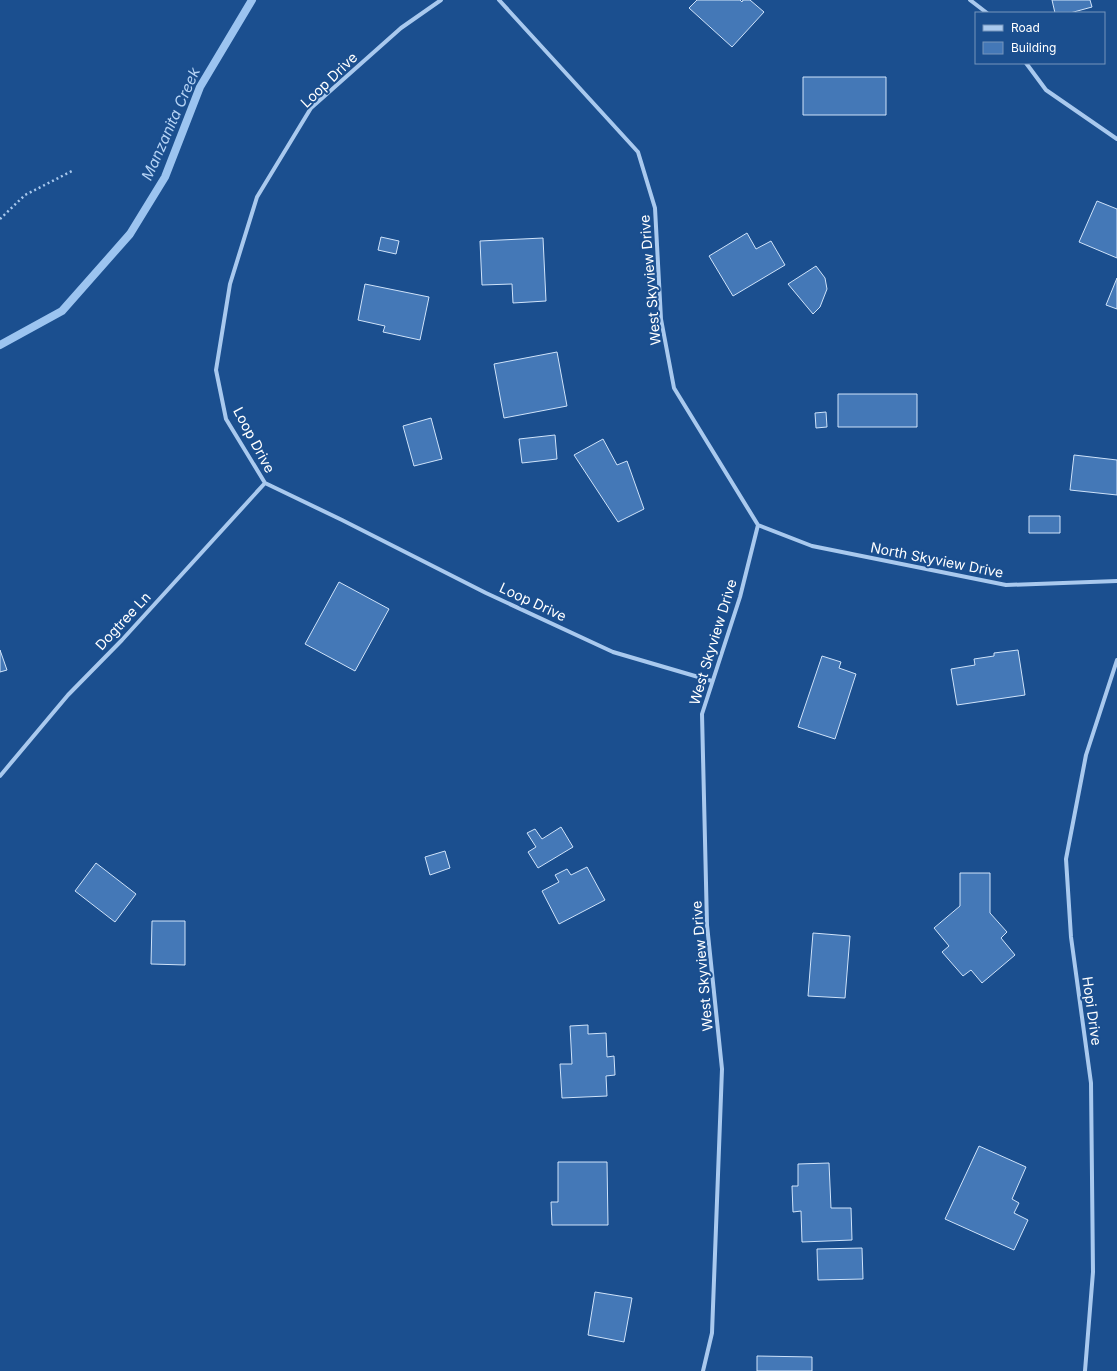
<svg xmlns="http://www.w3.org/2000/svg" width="1117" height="1371" viewBox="0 0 1117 1371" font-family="Inter,sans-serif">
<rect width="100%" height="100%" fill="#1b4f8f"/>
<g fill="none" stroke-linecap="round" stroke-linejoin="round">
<path stroke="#9cc4f0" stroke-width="8" d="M0,345L62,311L130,234L165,177L200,87L252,0"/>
</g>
<path fill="#4478b7" stroke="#cfe3fa" d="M697,0H740L742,2L743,0H750L764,12L732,47L689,8Z
M1052,0H1090L1092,7L1070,13H1055Z
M803,77H886V115H803Z
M1097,201L1117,209V258L1079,242Z
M747,233L756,249L771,241L785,265L733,296L709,256Z
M381,237L399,241L396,254L378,250Z
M543,238L546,301L513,303L512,284L482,285L480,241Z
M816,266L825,278L827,289L820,307L813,314L788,284Z
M1117,278V309L1106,305Z
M365,284L429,297L420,340L383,332L385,326L358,320Z
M557,352L567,406L504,418L494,364Z
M838,394H917V427H838Z
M826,412L827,427L816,428L815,413Z
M431,418L442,459L414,466L403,426Z
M555,435L557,459L522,463L519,439Z
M603,439L617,465L627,461L644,509L618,522L574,455Z
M1074,455L1117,460V495L1070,490Z
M1029,516H1060V533H1029Z
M339,582L389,609L355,671L305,644Z
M0,650L7,670L0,672Z
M1018,650L1025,695L957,705L951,669L975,665L974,659L994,656V653Z
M822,656L841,662L839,668L856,674L835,739L798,727Z
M561,827L573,847L538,868L528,852L536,847L527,833L535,829L542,839Z
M445,851L450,868L430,875L425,857Z
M96,863L136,894L115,922L75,891Z
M587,867L605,900L559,924L542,891L559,882L555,875L567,869L571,875Z
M960,873H990V913L1007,932L1001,938L1015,955L982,983L971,970L963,976L942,952L949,946L934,928L960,906Z
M152,921H185V965L151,964Z
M813,933L850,936L845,998L808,996Z
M588,1025V1034L606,1033L607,1057L614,1056L615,1075L606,1076L607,1096L562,1098L560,1064H572L570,1026Z
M979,1146L1026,1167L1012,1199L1019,1203L1014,1213L1028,1220L1014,1250L945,1219Z
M558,1162H607L608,1225H552L551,1202H558Z
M829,1163L831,1208H851L852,1240L802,1242L801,1211L793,1212L792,1186H798V1164Z
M862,1248L863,1279L818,1280L817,1249Z
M595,1292L632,1298L624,1342L588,1335Z
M757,1356L812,1357V1371H757Z"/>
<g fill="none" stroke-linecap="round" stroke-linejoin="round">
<path stroke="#a9c9ee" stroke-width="2.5" stroke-dasharray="2 3" stroke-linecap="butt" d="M0,219L25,195L74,170"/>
<path stroke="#a9c9ee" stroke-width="4" d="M441,0L401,28L311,108L257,197L230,284L216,370L226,419L265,483L342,520L486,593L613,652L712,681
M499,0L638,152L655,208L661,319L674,388L758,525L740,597L702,714L707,925L722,1069L712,1333L703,1371
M970,0L987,13
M1026,63L1046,90L1117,139
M758,525L812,546L1006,585L1117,581
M0,776L68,695L122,640L265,483
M1085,1371L1093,1272L1091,1083L1071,937L1066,859L1086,755L1117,660"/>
</g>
<g text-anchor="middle" stroke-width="4" stroke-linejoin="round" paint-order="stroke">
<g font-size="14" fill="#fff" stroke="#1b4f8f">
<text transform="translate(329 80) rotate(-44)" y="5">Loop Drive</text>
<text transform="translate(650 280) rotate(-95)" y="5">West Skyview Drive</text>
<text transform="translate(254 440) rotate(62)" y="5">Loop Drive</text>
<text transform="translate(937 560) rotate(11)" y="5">North Skyview Drive</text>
<text transform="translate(533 602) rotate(25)" y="5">Loop Drive</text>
<text transform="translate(123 621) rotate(-47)" y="5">Dogtree Ln</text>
<text transform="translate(713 642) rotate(-73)" y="5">West Skyview Drive</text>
<text transform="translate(702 966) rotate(-95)" y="5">West Skyview Drive</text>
<text transform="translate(1092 1011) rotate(82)" y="5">Hopi Drive</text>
</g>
<g font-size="15" font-style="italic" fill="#b5d3f5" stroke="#1b4f8f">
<text transform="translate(171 124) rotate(-66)" y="5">Manzanita Creek</text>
</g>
</g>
<rect x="975" y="12" width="130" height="52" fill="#1b4f8f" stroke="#7695bc"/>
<rect x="983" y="25" width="20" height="6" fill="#a9c9ee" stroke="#7695bc"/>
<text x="1011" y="32" font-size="12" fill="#ffffff">Road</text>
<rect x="983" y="42" width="20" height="12" fill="#4478b7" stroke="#7695bc"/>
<text x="1011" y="52" font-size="12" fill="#ffffff">Building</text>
</svg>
